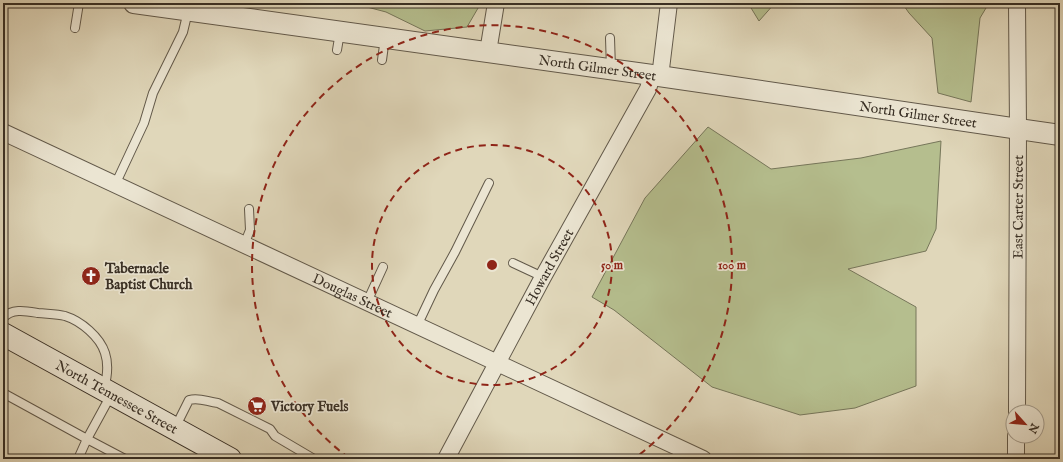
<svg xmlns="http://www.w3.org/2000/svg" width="1063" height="462" viewBox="0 0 1063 462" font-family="'IM FELL English',serif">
<rect width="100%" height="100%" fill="#e0d7ba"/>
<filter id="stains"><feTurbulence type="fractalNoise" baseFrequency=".005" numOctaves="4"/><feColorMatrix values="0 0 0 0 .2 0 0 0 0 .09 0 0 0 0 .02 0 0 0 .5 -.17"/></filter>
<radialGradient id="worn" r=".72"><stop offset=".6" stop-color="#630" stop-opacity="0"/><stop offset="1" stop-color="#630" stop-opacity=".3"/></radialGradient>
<path fill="#b5be8e" stroke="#76765a" d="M352,3H481L467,27L425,31L386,12Z
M748,3H775L759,21Z
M902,3H989L980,18L971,102L938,93L932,38L909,13Z
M708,127L771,169L861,158L941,141L936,229L926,251L848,269L916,307V386L855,408L800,415L712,387L614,310L592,297L645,198Z"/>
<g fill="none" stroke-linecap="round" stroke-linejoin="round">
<g stroke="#62594a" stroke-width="10">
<path id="service" d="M75,28L79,3
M610,38L611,69
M337,50L340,32
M382,60L385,38
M115,185L144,123L153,93L183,32L188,11
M244,245L250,230L249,209
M513,263L543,277
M367,302L383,267
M3,318C12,308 26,311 38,313C47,314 57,314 65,316C81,321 100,337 105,353C109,365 107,378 104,389
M417,326L434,290L455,252L489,183
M3,393L87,439L111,395
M175,428L189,400C200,397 207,402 218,403L270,429L275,436L314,459
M78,459L87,439L125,459"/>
</g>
<g stroke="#62594a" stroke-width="18">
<g id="minor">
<path d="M488,52L496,3"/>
<path d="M660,77L669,3"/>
<path id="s1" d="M3,132L703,459"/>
<path id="s2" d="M1017,412L1018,128L1017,3"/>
<path id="s3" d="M446,459L543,277L648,89L652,75"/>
<path d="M1016,459V436"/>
</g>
</g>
<g stroke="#62594a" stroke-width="22">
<g id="tertiary">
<path id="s4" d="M134,3L652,75L1060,135"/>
</g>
</g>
<g stroke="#382f25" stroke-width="24">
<g id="secondary">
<path id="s5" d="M3,334L230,459"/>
</g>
</g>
<use href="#service" stroke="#ebe5d2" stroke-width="8"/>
<use href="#minor" stroke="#ebe5d2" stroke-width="16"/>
<use href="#tertiary" stroke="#ebe5d2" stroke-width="20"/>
<use href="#secondary" stroke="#ebe5d2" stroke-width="22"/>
</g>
<g fill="none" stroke="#8f2418" stroke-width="2" stroke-dasharray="7 5">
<circle cx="492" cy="265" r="120"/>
<path d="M349 458A240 240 0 1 1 635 458"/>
</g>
<defs>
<g id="church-disc" transform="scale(1)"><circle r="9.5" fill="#8f2418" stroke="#ebe5d2"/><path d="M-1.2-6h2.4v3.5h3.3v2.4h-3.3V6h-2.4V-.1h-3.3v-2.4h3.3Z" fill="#fff"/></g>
<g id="supermarket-disc" transform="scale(1)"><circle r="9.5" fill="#8f2418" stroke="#ebe5d2"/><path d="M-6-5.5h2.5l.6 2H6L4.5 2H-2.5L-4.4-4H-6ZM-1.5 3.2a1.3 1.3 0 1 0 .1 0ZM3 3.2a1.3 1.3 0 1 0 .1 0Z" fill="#fff"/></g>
</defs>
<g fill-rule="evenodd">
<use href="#church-disc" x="91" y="276"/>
<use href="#supermarket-disc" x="257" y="406"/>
</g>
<g text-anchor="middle" stroke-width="3.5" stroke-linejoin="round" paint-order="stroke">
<g font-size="14" fill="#382f25" stroke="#ebe5d2">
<text dy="5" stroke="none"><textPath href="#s4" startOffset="468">North Gilmer Street</textPath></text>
<text dy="5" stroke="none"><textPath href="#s4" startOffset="792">North Gilmer Street</textPath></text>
<text dy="5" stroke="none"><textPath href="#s2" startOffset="205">East Carter Street</textPath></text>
<text dy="5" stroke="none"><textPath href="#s3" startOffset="218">Howard Street</textPath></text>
<text dy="5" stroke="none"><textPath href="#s1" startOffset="386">Douglas Street</textPath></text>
<text dy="5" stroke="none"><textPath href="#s5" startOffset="130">North Tennessee Street</textPath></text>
</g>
<g font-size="14" font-weight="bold" fill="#382f25" stroke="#ebe5d2" text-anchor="start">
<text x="105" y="273">Tabernacle<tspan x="105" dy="16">Baptist Church</tspan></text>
<text x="271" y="411">Victory Fuels</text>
</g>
</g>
<circle cx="492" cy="265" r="6" fill="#8f2418" stroke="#ebe5d2" stroke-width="2"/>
<g font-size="12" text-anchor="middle" font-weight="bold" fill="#8f2418" stroke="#ebe5d2" stroke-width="3.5" stroke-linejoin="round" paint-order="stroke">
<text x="612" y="269">50 m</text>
<text x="732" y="269">100 m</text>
</g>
<rect width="1063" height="462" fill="none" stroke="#e0d7ba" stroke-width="16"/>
<rect x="4" y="4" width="1055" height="454" fill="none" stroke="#382f25" stroke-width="2"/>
<rect x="8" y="8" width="1047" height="446" fill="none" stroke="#382f25"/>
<g transform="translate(1025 424) rotate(117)"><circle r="19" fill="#ebe5d2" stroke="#a39c8d"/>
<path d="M0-3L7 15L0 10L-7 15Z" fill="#8f2418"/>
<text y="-6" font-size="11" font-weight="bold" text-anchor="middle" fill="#382f25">N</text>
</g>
<rect width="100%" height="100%" filter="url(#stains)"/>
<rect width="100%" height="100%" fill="url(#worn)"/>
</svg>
